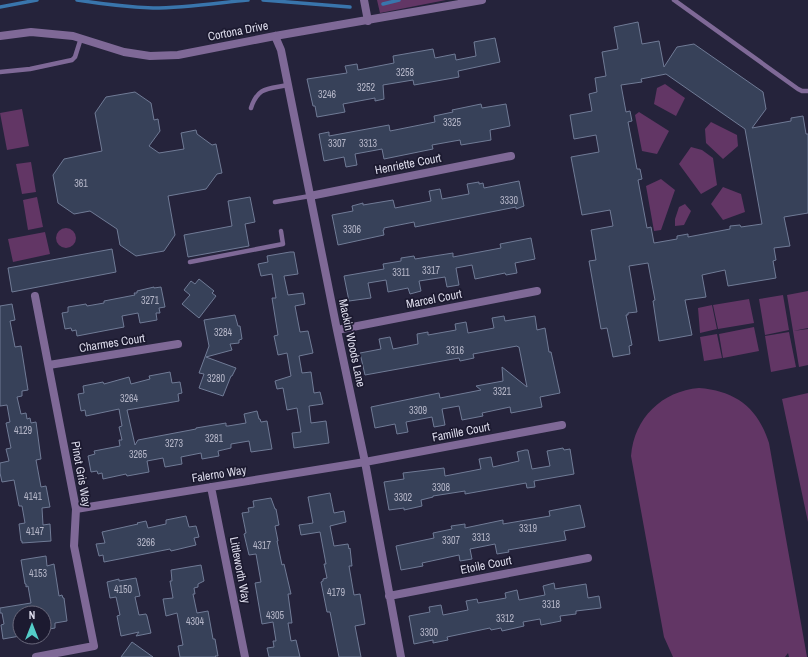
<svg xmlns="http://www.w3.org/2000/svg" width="808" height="657" viewBox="0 0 808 657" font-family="'Archivo Narrow',sans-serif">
<rect width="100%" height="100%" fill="#25233b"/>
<path fill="#623665" d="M377,0H446L380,13Z
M665,84L685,98L676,116L654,104L657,88Z
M22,109L29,146L7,150L0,113Z
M639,112L669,131L657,154L642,151L635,115Z
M711,122L737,135L738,146L723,159L706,143L705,129Z
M691,147L702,150L713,158L717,185L701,194L679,164Z
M31,162L36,192L22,194L16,164Z
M661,179L675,190L661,230L654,231L646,186Z
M723,187L741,194L745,212L723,220L711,204Z
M37,197L43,227L28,230L23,200Z
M685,204L691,211L684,225L675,226V219L679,207Z
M56 238a10 10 0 1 1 20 0a10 10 0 1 1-20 0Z
M45,232L50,254L13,262L8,239Z
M808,291V328L793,331L787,295Z
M783,295L789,330L765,335L759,299Z
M749,299L754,323L718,329L713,305Z
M712,305L717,329L700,333L698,308Z
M754,327L759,351L723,358L719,334Z
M808,329V365L799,367L793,331Z
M789,332L796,367L771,372L765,336Z
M717,334L722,358L704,361L700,337Z
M699,388C736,391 758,408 769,443L807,657H789L788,653L785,657H673L664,637L631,456C634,418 662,391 699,388Z
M808,393V522L782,399Z"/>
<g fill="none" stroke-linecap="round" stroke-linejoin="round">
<path stroke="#3975ac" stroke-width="3.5" d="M77,0C102,4 127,7 153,8C185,8 217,3 248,0
M263,0L350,7
M383,4L399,0
M0,7L37,0"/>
</g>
<path fill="#374159" stroke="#707b96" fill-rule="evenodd" d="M638,22L642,44L659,41L664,67L677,47L694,44L763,92L766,109L752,128L791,121V118L803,116L806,134H808V213L784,217L790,246L774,248L776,260L773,261L776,278L728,286L725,270L702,275L706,297L685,300L692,335L659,341L653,301L655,300L648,263L629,266L637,312L628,313V315H626L632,345L629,346L630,354L613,357L607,328L601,329L589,261L596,260L591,230L613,226L610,210L582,215L571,157L599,152L596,135L574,139L570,115L592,111L589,94L597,92L595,78L606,76L602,52L618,49L614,27ZM666,74L745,129L762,224L741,227L740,225L730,226V229L688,237V234L677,236V239L654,243L651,227L647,228L638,180L642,179L640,169H637L628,122L632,121L630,111L626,112L621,85L642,82L641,79Z
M495,38L500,62L458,71L459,77L414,85L413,80L383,85L384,99L375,101V98L343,104L345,112L317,117L315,106H313L307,79L347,73L345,66L357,64L358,70L394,63L393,56L433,49L435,58L455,54L456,60L476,56L474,42Z
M135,92L151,103L154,120L158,119L160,131L149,146L159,153L184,149L181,133L196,130L197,134L212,145L216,144L222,173L217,174L206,189L168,196L175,235L164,251L136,256L120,245L117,229L90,211L74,214L58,203L53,175L64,159L102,151L95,113L106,97Z
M481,104L482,108L506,104L510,126L490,130L491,140L461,145L460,140L432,145L433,149L384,159L382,149L355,154L357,165L346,167L344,157L324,161L319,134L329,132V136L389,125L390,131L435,122L434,116L453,112L452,110Z
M519,181L524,206L516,209V207L415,227L414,222L384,228V230H383L384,235L338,245L332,215L353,211L352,206L363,203V205L393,200L395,208L431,201L429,191L440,189L442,199L469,194L467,184L479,182V184L483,183L484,188Z
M250,197L255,222L245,224L249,246L188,257L184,235L232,226L228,201Z
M531,238L535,259L515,263L517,273L506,275L505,273L475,279L472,265L456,268L459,285L447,287L445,277L419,281L421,291L410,294L408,288L388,292L386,280L368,283L371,298L349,301L344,276L384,269L383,264L401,261V258L414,256L415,259L453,253V257L501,248L500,244Z
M112,249L116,272L12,292L8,268Z
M290,252H294L298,274L284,276L288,295L303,293L305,304L295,306L300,332L308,331L313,353L299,356L302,373L311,372L314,393L320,392L323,404L309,406L311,423L326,421L329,443L294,448L292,433L301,432L297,408L287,410L283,388L277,389L275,381L291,376L287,353L278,355L274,336L278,335L272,298H276L272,274L261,276L258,264L268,262L267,256Z
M199,279L214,291L212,293L216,296L199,318L182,304L190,295L184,290L191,281L195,284Z
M154,287V288L161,287L165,307L159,308L160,313H156L157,320L140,323L138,313L122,316L124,327L77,336L76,330L72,331L71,328L65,329L62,313L68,312V307L86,304L87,306L104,303V301L135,295L134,293H137V291Z
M12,304L15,320L10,321L15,347L21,346L28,390L22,391V396L17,397L21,414L26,413L27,419L30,418L31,423L36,422L41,459L36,460L41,487L46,486L50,507L42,508L43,525L50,524L51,541L22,543V541H21L19,524L25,523L22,506H19L14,480L2,482L0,473V463L9,461L6,449L11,448L6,423L10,422L7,405L0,406V306Z
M235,315L238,326H240L242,339L239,340V343L230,344L232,350L206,357L236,368L232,376H231L223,396L199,388L204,374L199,373L209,346L204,320Z
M504,316L505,321L535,316L537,330L545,328L549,352H551L560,393L540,397L542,407L511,413L510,407L482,413L483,416L462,420L459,406L442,409L445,425L434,427L432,417L406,422L408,432L397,434L395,424L375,428L371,407L439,393L440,398L481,390L476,386L503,381L502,367L527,387L519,347H518L517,346L473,354L474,358L460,361L459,358L365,375L360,353L381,349L379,339L390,337L393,349L418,344L417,334L428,332V335L456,330L455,324L466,322L468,333L494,328L492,318Z
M170,372L172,383L180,382L182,393L178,394L179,401L127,410L135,445L138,440L196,429V428L226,423V426H228L246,423L244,414L257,411L259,419H260L261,422L267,421L272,449L251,452L249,441L231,444V448L218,451L219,456L202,459L201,453L181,457L182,464L165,467L163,458L147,461L149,472L127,476L126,474L103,479L102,473L98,474L97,471L91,472L88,456L95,454L94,451L120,446L119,440H122L119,427L122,426L119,409L86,416L85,410L81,411L78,394L84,393L83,386L103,382L104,384L129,377L131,384L150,379L149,376Z
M563,448L564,450L570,449L574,474L534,481L535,487L527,488L526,483L465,494V491L433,496V497L421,500L422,506L404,510V508L389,510L384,482L404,479L403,473L444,468L445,476L481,469L479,459L491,457L493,467L519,461L517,452L525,450H528L532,469L550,466L547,451Z
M330,493L334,513L344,511L346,522L330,526L334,546L348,544L349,549L350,548L352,566H349L354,595L360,594L365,624L355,626L361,657H339L330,612H327L321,582L323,581V579L327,578L324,564H326L320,532L301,535L299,525L313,523L308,497Z
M271,498L275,509H276L279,525L275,526L278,541H277L282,565L284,564L291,594H288L292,623H288L291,641L296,640L300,657H269L267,648L274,647L273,641H276L273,622L262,624L255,583L261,582L256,554L249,555L244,534L246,533L242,513L249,512L248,508L254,507L253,501Z
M580,505L585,527L564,531L566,540L508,550L509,552L497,554L495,544L470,549L472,559L460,561L459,555L422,563L423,566L401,570L396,546L434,538L433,533L452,529L451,526L465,524V528L503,520V524L550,516L549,511Z
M186,516L189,527L196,526L199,537L194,538L196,545L171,551L170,549L104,562L103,555L99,556L96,544L105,543L102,532L138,524L137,523L146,521L148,528L166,524V520Z
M46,556L47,566L54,564L59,596L62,595L63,598H64L67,621L55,623V628L44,630V613H20V636L3,639L1,625L4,624L2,613H0V608L31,603L28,586L26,587V584H25L21,560Z
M201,565L204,581L198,584V587L194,588L195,594H193L197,613L208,611L213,639H215L218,656H215L216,657H180L178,646L183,645L177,613L166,616L163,599L173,598L170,581H172L171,570Z
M136,578L140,596L135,597L139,615L146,614L147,616L151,633L136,636L139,632L121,636L117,616L120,615L116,597L110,598L107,582L119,579V581Z
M554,583L555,589L586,584L588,598L599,596L601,608L576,611V614L560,616L561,621L541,625L540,619L523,622L524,626L502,631L501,628L491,630L490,628L447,637L448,640L433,643V640L414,644L409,616L430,612L429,607L441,605L443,615L468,610L466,601L477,599L478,603L506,598L505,593L517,590L519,600L545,595L543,586Z
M132,642L153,657H121Z"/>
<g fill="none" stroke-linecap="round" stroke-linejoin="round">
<path stroke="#7f6997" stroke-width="4.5" d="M674,0L798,89L802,91H808
M0,72L30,69L72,60L75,57L81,38
M251,108C258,86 269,89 288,85
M275,202L310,196
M190,262L283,244L281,231"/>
<path stroke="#7f6997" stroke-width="8" d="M364,0L368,21
M0,36L31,32L73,36L124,52L150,56L178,55L275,36L482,0
M275,36L281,50L337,330L365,462L401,657
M310,196L511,156
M35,296L76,509L74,546L94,646L36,657
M337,330L537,291
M49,365L178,344
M211,487L245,657
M76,509L365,462L562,425
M389,596L588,558"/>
</g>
<g text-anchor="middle" stroke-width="3.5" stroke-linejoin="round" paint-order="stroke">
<g font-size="10" fill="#b4b5c7">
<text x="405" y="76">3258</text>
<text x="366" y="91">3252</text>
<text x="327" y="98">3246</text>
<text x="452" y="126">3325</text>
<text x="337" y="147">3307</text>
<text x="368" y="147">3313</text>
<text x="81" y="187">361</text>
<text x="509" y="204">3330</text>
<text x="352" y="233">3306</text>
<text x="431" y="274">3317</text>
<text x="401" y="276">3311</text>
<text x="150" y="304">3271</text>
<text x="223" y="336">3284</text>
<text x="455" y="354">3316</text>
<text x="216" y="382">3280</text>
<text x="502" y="395">3321</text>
<text x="129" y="402">3264</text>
<text x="418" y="414">3309</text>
<text x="23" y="434">4129</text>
<text x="214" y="442">3281</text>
<text x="174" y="447">3273</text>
<text x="138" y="458">3265</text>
<text x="441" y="491">3308</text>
<text x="33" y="500">4141</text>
<text x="403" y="501">3302</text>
<text x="528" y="532">3319</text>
<text x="35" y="535">4147</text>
<text x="481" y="541">3313</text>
<text x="451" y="544">3307</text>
<text x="146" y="546">3266</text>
<text x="262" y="549">4317</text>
<text x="38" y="577">4153</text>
<text x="123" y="593">4150</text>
<text x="336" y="596">4179</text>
<text x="551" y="608">3318</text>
<text x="275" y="619">4305</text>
<text x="505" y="622">3312</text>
<text x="195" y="625">4304</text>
<text x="429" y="636">3300</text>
</g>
<g font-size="12" fill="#dddcec" stroke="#1c1a30">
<text transform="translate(238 31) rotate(-11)" y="4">Cortona Drive</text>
<text transform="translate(408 164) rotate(-11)" y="4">Henriette Court</text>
<text transform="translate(434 299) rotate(-11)" y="4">Marcel Court</text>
<text transform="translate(112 343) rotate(-9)" y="4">Charmes Court</text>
<text transform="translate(352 343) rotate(78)" y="4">Mackin Woods Lane</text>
<text transform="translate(461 432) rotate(-11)" y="4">Famille Court</text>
<text transform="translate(81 474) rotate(80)" y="4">Pinot Gris Way</text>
<text transform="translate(219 474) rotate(-9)" y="4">Falerno Way</text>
<text transform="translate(486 565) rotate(-11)" y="4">Etoile Court</text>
<text transform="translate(240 570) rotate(79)" y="4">Littleworth Way</text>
</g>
</g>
<g transform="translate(32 625)"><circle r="19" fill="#1c1a30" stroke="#69687b"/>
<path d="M0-3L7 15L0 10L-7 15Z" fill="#54cdc8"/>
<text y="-6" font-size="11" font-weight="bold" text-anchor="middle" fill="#dddcec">N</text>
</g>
</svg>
